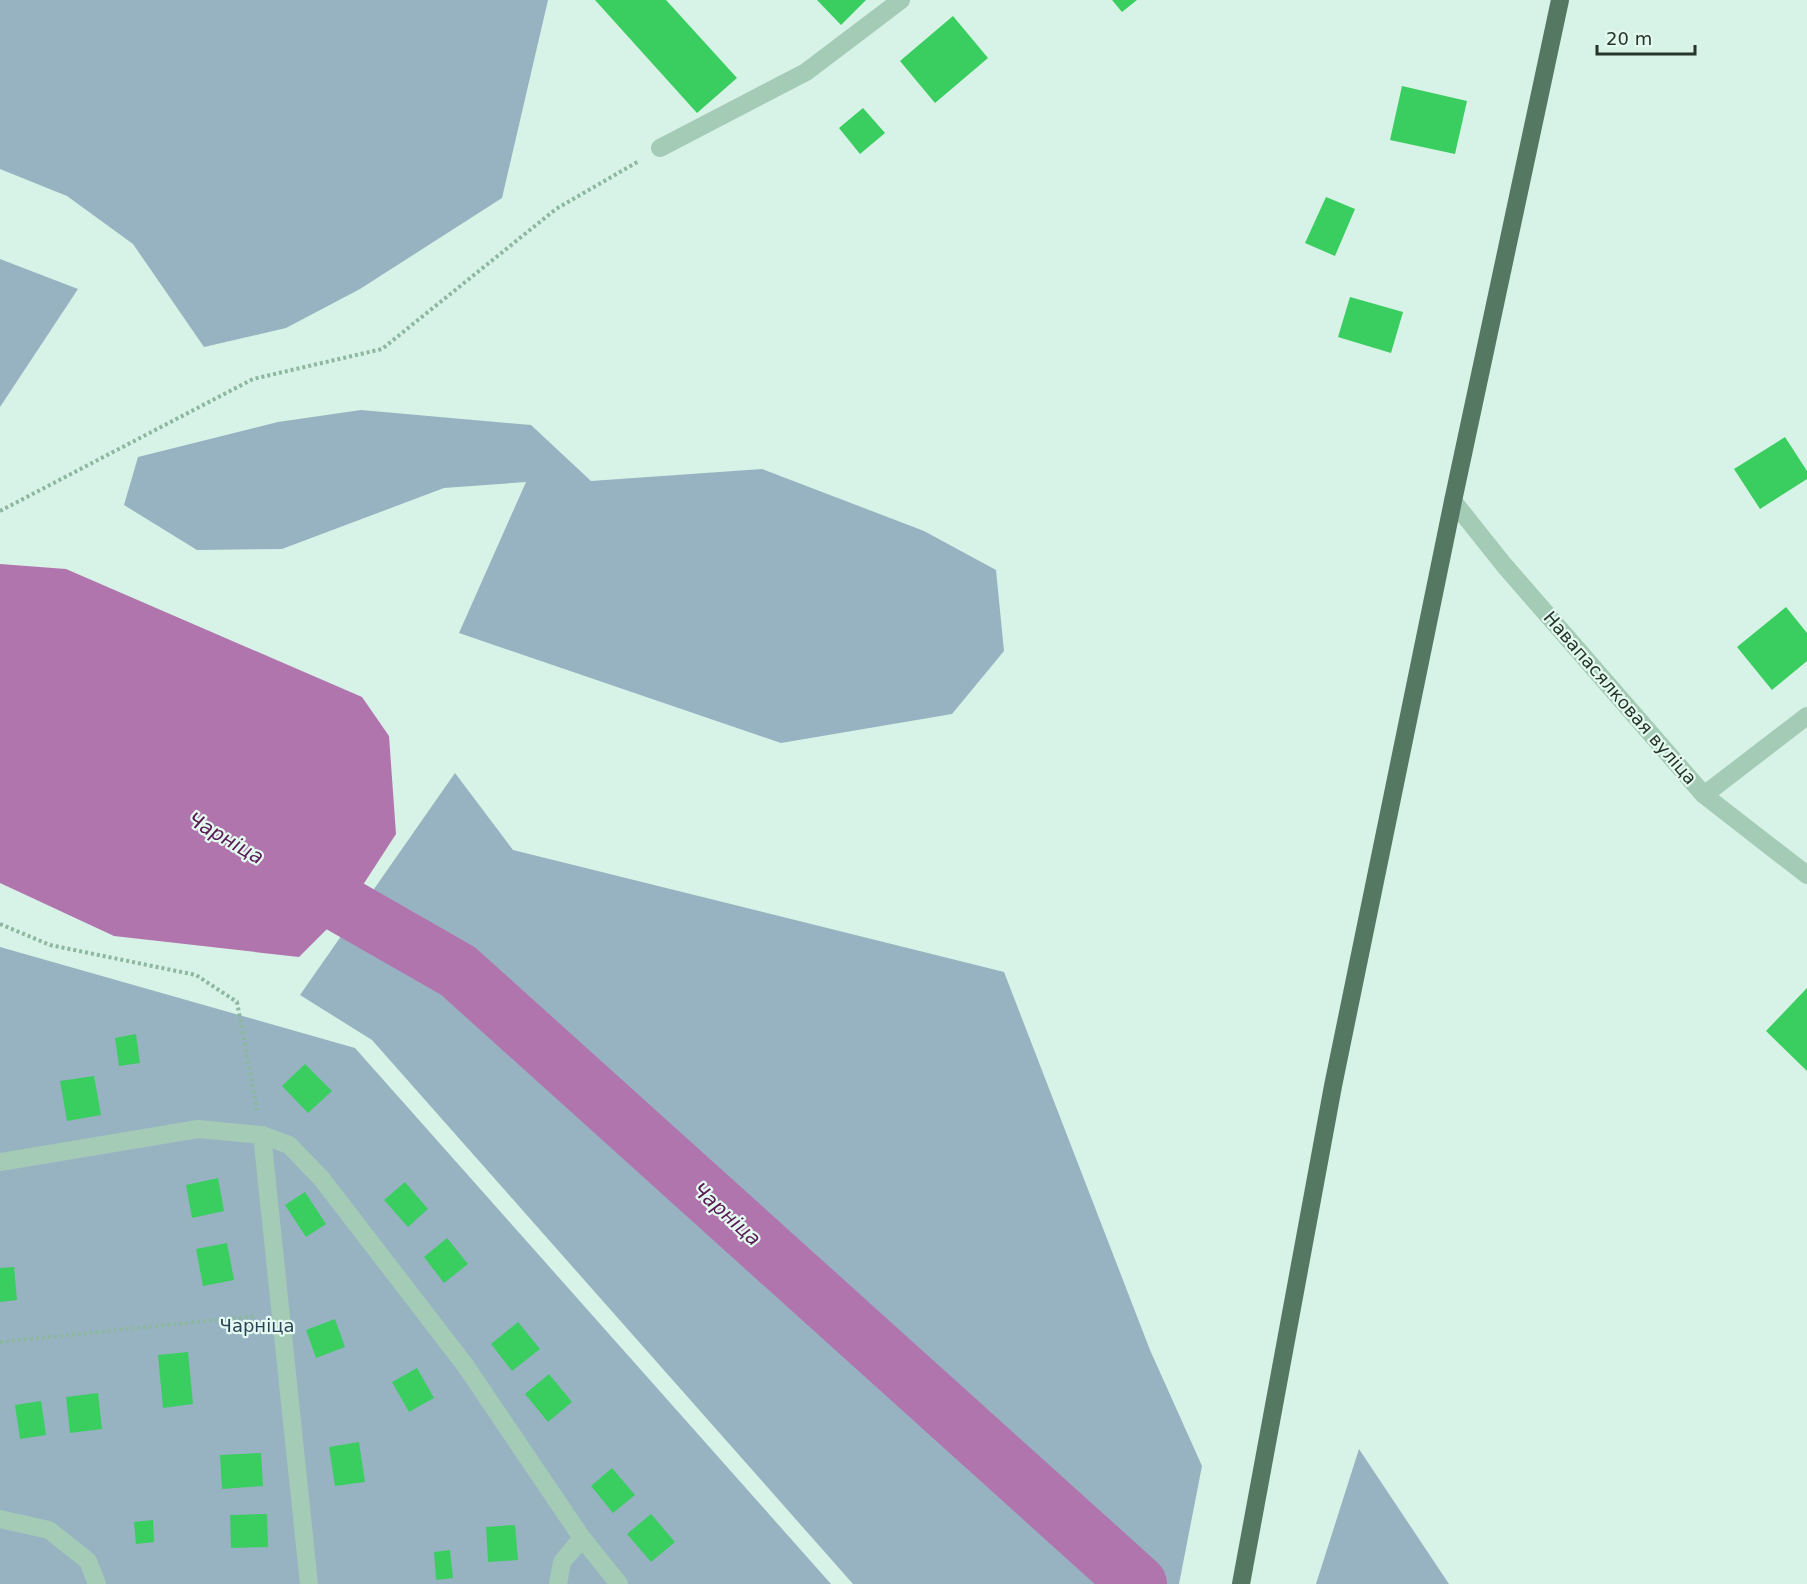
<svg xmlns="http://www.w3.org/2000/svg" width="1807" height="1584" viewBox="0 0 1807 1584" font-family="'DejaVu Sans',sans-serif">
<rect width="100%" height="100%" fill="#d7f2e6"/>
<path fill="#97b3c2" d="M0,0H548L502,198L360,289L286,328L204,347L133,244L67,196L0,169Z
M0,259L78,289L0,407Z
M361,410L531,425L591,481L762,469L924,531L996,570L1004,651L952,714L781,743L459,633L526,482L444,488L282,549L197,550L124,505L138,457L278,422Z
M455,773L513,850L1004,972L1150,1350L1202,1466L1179,1584H853L372,1040L300,995Z
M0,947L355,1048L831,1584H0Z
M1359,1449L1449,1584H1316Z"/>
<path fill="#b175ae" d="M0,564L66,569L362,697L389,736L396,834L348,908L299,957L114,936L0,883Z"/>
<g fill="none" stroke-linecap="round" stroke-linejoin="round">
<path stroke="#b175ae" stroke-width="58" d="M278,868L458,971L1138,1584"/>
</g>
<path fill="#3acd60" d="M595,0H666L737,78L697,113Z
M817,0H866L841,25Z
M1112,0H1137L1122,12Z
M953,16L988,58L935,103L900,61Z
M1402,86L1467,101L1455,154L1390,140Z
M863,108L885,133L860,154L839,128Z
M1326,197L1355,209L1335,256L1305,243Z
M1350,297L1403,312L1391,353L1338,337Z
M1785,437L1807,471V479L1760,509L1734,469Z
M1786,607L1807,633V661L1772,690L1737,647Z
M1807,988V1071L1766,1031Z
M136,1034L140,1063L119,1066L115,1038Z
M305,1064L332,1091L308,1113L282,1086Z
M94,1076L101,1115L67,1121L60,1081Z
M218,1178L224,1211L192,1218L186,1185Z
M405,1182L428,1209L408,1227L384,1200Z
M305,1192L326,1224L306,1237L285,1205Z
M447,1238L468,1264L444,1283L424,1257Z
M227,1243L234,1280L203,1286L196,1249Z
M14,1267L17,1300L0,1302V1268Z
M335,1319L345,1347L316,1358L306,1330Z
M518,1322L540,1349L512,1371L491,1344Z
M188,1352L193,1404L163,1408L158,1355Z
M417,1368L434,1398L409,1412L392,1382Z
M549,1374L572,1402L548,1422L525,1394Z
M98,1393L102,1429L70,1433L66,1397Z
M41,1401L46,1435L20,1439L15,1405Z
M359,1442L365,1482L335,1486L329,1447Z
M261,1453L263,1486L222,1489L220,1455Z
M612,1468L635,1495L613,1513L591,1486Z
M267,1514L268,1547L231,1548L230,1515Z
M651,1514L675,1542L651,1562L627,1534Z
M153,1520L154,1542L136,1544L134,1522Z
M515,1525L518,1560L488,1562L486,1527Z
M450,1550L453,1578L436,1580L434,1552Z"/>
<g fill="none" stroke-linecap="round" stroke-linejoin="round">
<path stroke="#8db7a0" stroke-width="4" stroke-dasharray="3 3" stroke-linecap="butt" d="M0,511L253,379L382,349L556,209L639,161
M0,924L50,945L196,975L237,1002L257,1110
M0,1342L256,1316"/>
<path stroke="#a3cbb6" stroke-width="18" d="M660,148L806,72L901,0
M1453,501L1504,565L1704,795L1807,875
M1704,795L1807,716
M262,1135L309,1584
M0,1162L198,1129L262,1135L289,1145L321,1178L465,1365L582,1538L619,1584
M0,1519L49,1530L88,1561L97,1584
M558,1584L562,1562L582,1538"/>
<path stroke="#557862" stroke-width="18" d="M1241,1584L1333,1086L1453,501L1560,0"/>
</g>
<g text-anchor="middle" stroke-width="4.5" stroke-linejoin="round" paint-order="stroke">
<g font-size="18" fill="#25352b" stroke="#e4faf0">
<text transform="translate(1620 698) rotate(49)" y="6">Навапасялковая вуліца</text>
</g>
<g font-size="18" fill="#284455" stroke="#e4faf0">
<text x="257" y="1332">Чарніца</text>
</g>
<g font-size="20" font-style="italic" fill="#591954" stroke="#e4faf0">
<text transform="translate(226 838) rotate(30)" y="7">Чарніца</text>
<text transform="translate(727 1214) rotate(42)" y="7">Чарніца</text>
</g>
</g>
<path d="M1597 45v9h98v-9" fill="none" stroke="#25352b" stroke-width="3"/>
<text x="1606" y="45" font-size="18" fill="#25352b" stroke="#e4faf0" stroke-width="4.5" paint-order="stroke">20 m</text>
</svg>
